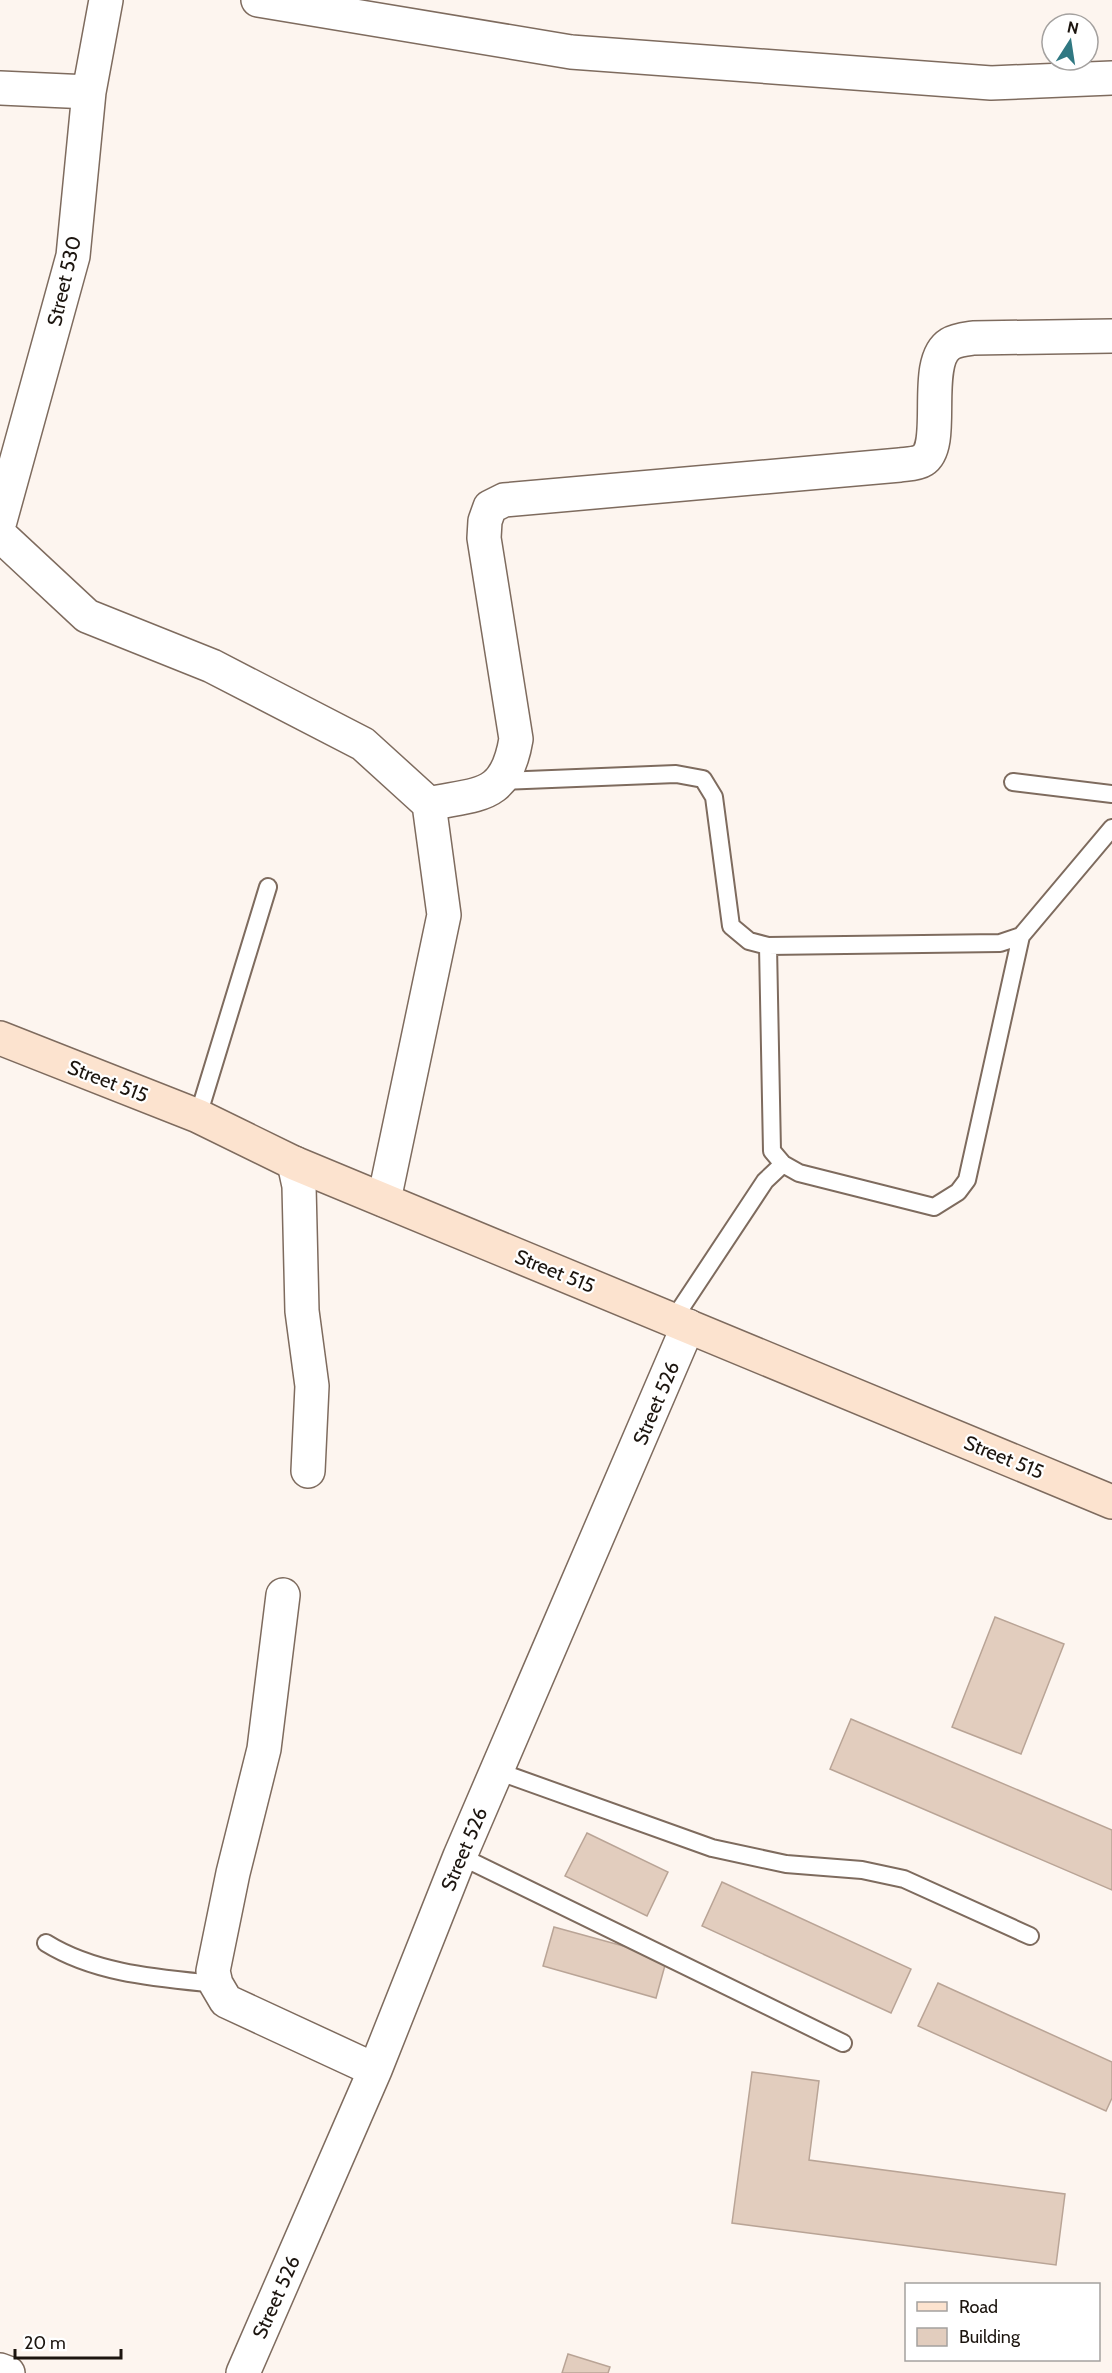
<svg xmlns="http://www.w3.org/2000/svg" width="1112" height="2373" viewBox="0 0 1112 2373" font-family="Cabin,sans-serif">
<rect width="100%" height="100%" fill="#fdf5ef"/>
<path fill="#e2cdbe" stroke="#b9a496" stroke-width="1.5" d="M995,1617L1064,1644L1021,1754L952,1727Z
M851,1719L1112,1830V1890L830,1769Z
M587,1833L668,1872L647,1916L565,1876Z
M722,1882L911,1969L891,2013L702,1926Z
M554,1927L667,1958L656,1998L543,1966Z
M938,1983L1112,2062V2098L1106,2111L918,2026Z
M752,2072L819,2081L809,2160L1065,2194L1056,2265L732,2223Z
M568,2354L610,2367L608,2373H562Z"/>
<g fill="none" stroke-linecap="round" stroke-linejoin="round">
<g stroke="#7e6b5e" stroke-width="20">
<path id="lane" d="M502,781L676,774L703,779L714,797L731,926L749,941L768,946L1000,943L1021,936L1112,828
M1013,782L1112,794
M768,946L772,1151L783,1164L799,1173L934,1207L958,1192L967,1180L1021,936
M198,1116L268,887
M673,1320L765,1181L783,1164
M497,1771L712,1848L786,1864L862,1870L904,1879L1030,1936
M460,1856L843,2043
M46,1943C96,1974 158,1978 216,1984"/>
</g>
<g stroke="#7e6b5e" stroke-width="36">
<path id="street" d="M258,0L571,52L991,83L1112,78
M0,88L89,92
M0,521L73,256L89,92L106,0
M0,535L87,616L212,666L363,744L429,804L444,915L384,1200
M429,804C480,793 506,799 516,739L484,538L485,521L490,507L504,500L900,465C907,464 917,464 923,460C947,445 921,362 950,344C956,340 966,339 973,338L1112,336
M294,1163L299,1186L302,1311L312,1386L308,1471
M283,1595L264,1749L233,1873L213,1971L216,1984L226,2001L375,2070
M0,2370L8,2373
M243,2373L375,2070L460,1856L688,1326"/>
</g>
<g stroke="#7e6b5e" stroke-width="36">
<path id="secondary" d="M0,1038L198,1116L294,1163L1112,1502"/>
</g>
<use href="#lane" stroke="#fff" stroke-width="16"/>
<use href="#street" stroke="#fff" stroke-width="33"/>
<use href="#secondary" stroke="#fce3cf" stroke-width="33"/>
</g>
<g text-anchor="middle" stroke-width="4.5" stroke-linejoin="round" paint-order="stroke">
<g font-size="20" fill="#1c150f" stroke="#fff">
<text transform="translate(64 281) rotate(-77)" y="7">Street 530</text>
<text transform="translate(108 1081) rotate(21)" y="7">Street 515</text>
<text transform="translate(555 1271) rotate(22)" y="7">Street 515</text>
<text transform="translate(656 1403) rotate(-67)" y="7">Street 526</text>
<text transform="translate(1004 1457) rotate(22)" y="7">Street 515</text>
<text transform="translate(464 1849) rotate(-67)" y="7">Street 526</text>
<text transform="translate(276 2297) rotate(-66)" y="7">Street 526</text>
</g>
</g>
<rect x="905" y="2283" width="195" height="78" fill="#ffffff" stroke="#a4a19f" stroke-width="1.5"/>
<rect x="917" y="2302" width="30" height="9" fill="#fce3cf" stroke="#a4a19f" stroke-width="1.5"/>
<text x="959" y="2313" font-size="18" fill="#1c150f">Road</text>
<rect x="917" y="2328" width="30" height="18" fill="#e2cdbe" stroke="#a4a19f" stroke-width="1.5"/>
<text x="959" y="2343" font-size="18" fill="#1c150f">Building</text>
<g transform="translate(1070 42) rotate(12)"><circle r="28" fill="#ffffff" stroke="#a4a19f" stroke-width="1.5"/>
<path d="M0-4.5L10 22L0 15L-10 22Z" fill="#307882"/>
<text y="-9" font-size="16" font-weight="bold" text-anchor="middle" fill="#1c150f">N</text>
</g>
<path d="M15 2349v9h106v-9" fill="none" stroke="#1c150f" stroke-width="3"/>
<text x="24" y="2349" font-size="18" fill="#1c150f" stroke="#ffffff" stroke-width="4.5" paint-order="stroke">20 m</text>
</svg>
